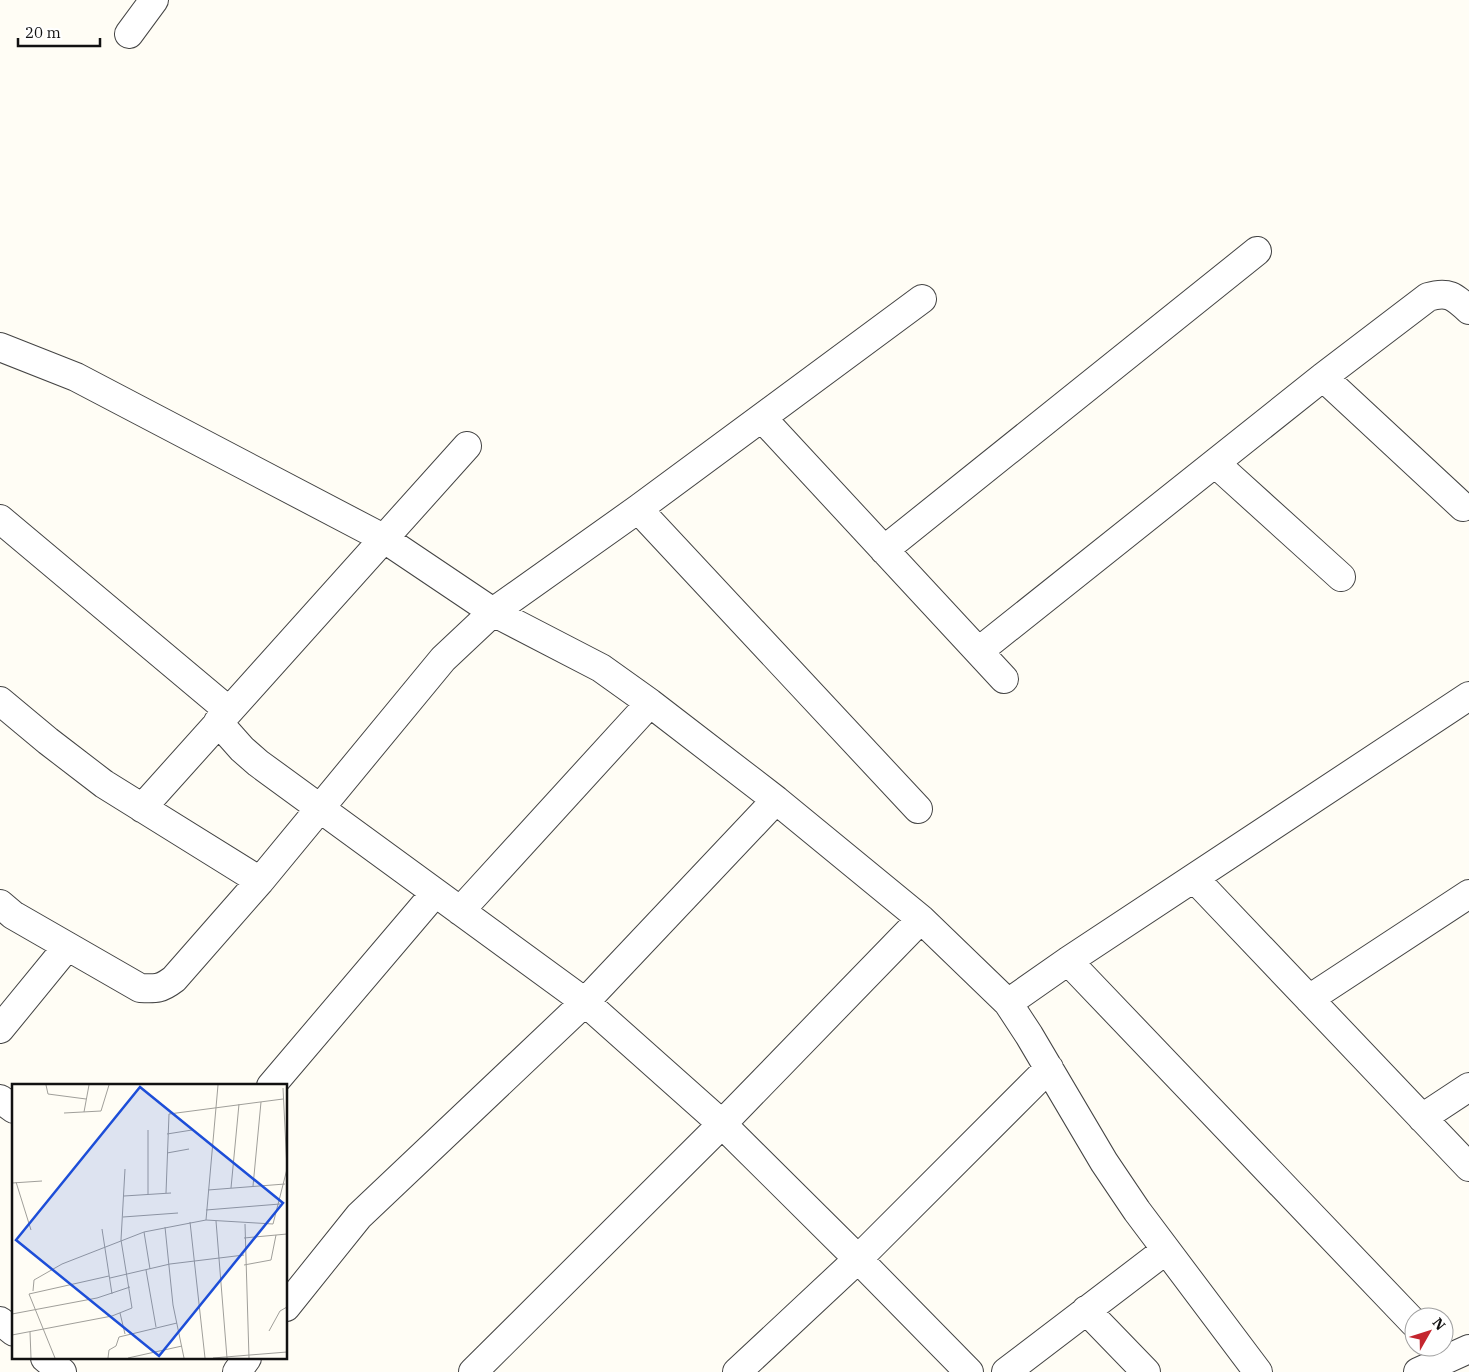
<svg xmlns="http://www.w3.org/2000/svg" width="1469" height="1372" viewBox="0 0 1469 1372" font-family="'IBM Plex Serif',serif">
<rect width="100%" height="100%" fill="#fffdf5"/>
<g fill="none" stroke-linecap="round" stroke-linejoin="round">
<g stroke="#444" stroke-width="30">
<path id="minor" d="M129,34L154,0
M0,347L76,377L383,538L493,612L601,668L650,703L776,800L921,919L1008,1003L1029,1035L1104,1162L1137,1211L1258,1372
M1323,377L1463,507
M762,418L1004,679
M1215,463L1341,577
M638,509L918,809
M0,519L229,711
M884,550L1257,251
M979,651L1323,377L1428,297C1448,291 1454,296 1469,310
M0,701L48,741L104,784L260,881
M218,722L242,749L258,763L585,1002L722,1124L858,1259L969,1372
M142,808L467,446
M1194,878L1469,1167
M0,904L13,915L140,988C156,989 161,989 174,979L260,881L443,659L493,612L638,509L922,299
M460,911L650,703
M1068,961L1414,1323
M1309,999L1469,894
M1008,1003L1068,961L1469,696
M0,1029L67,947
M271,1086L435,893
M0,1099L14,1109
M1422,1118L1469,1087
M286,1307L359,1216L585,1002L776,800
M1086,1310L1146,1372
M0,1321L14,1332
M45,1358L62,1372
M237,1372L247,1358
M473,1372L722,1124L921,919
M737,1372L858,1259L1049,1068
M1006,1372L1166,1250
M1418,1372L1469,1349"/>
</g>
<use href="#minor" stroke="#fff" stroke-width="28"/>
</g>
<g transform="translate(12 1084)">
<rect width="275" height="275" fill="#fffdf5"/>
<path fill="none" stroke="#a09f9a" stroke-width="1" d="M34,1L36,10L74,15M72,28L77,1M52,29L89,27L97,1M155,50L180,46M155,69L177,65M4,98L19,146M0,99L30,97M241,102L249,18M219,104L227,20M196,106L273,100M154,109L157,30L271,15M136,110V46M112,112L159,109M194,126L268,120M111,133L166,129M194,136L206,1M204,137L215,274M178,138L193,274M233,140L237,274M153,143L161,221L172,274M90,145L100,210M132,148L138,185M232,154L275,150M232,181L259,176L264,151M134,186L144,243M98,194L158,180L232,171M21,207L22,196L50,180L132,148L194,136L261,140L275,85L271,4M108,229L113,250M0,230L85,214L118,203M257,247L268,227L275,223M18,248L19,274M0,251L100,232L120,224L109,156L113,85M43,274L17,210L97,192M96,274L97,266L104,262L107,253L165,239M116,274L170,262M201,274L275,268"/>
<path fill="#1d4ed8" fill-opacity="0.15" stroke="#1d4ed8" stroke-width="2.5" d="M128,3L271,119L147,272L4,156Z"/>
<rect width="275" height="275" fill="none" stroke="#111" stroke-width="2.5"/>
</g>
<g transform="translate(1429 1332) rotate(51)"><circle r="24" fill="#ffffff" stroke="#a0a0a0"/>
<path d="M0-4L9 19L0 12L-9 19Z" fill="#c4262e"/>
<text y="-8" font-size="14" font-weight="bold" text-anchor="middle" fill="#111111">N</text>
</g>
<path d="M18 38v8h82v-8" fill="none" stroke="#111111" stroke-width="2.5"/>
<text x="25" y="38" font-size="15" fill="#111111" stroke="#ffffff" stroke-width="4" paint-order="stroke">20 m</text>
</svg>
